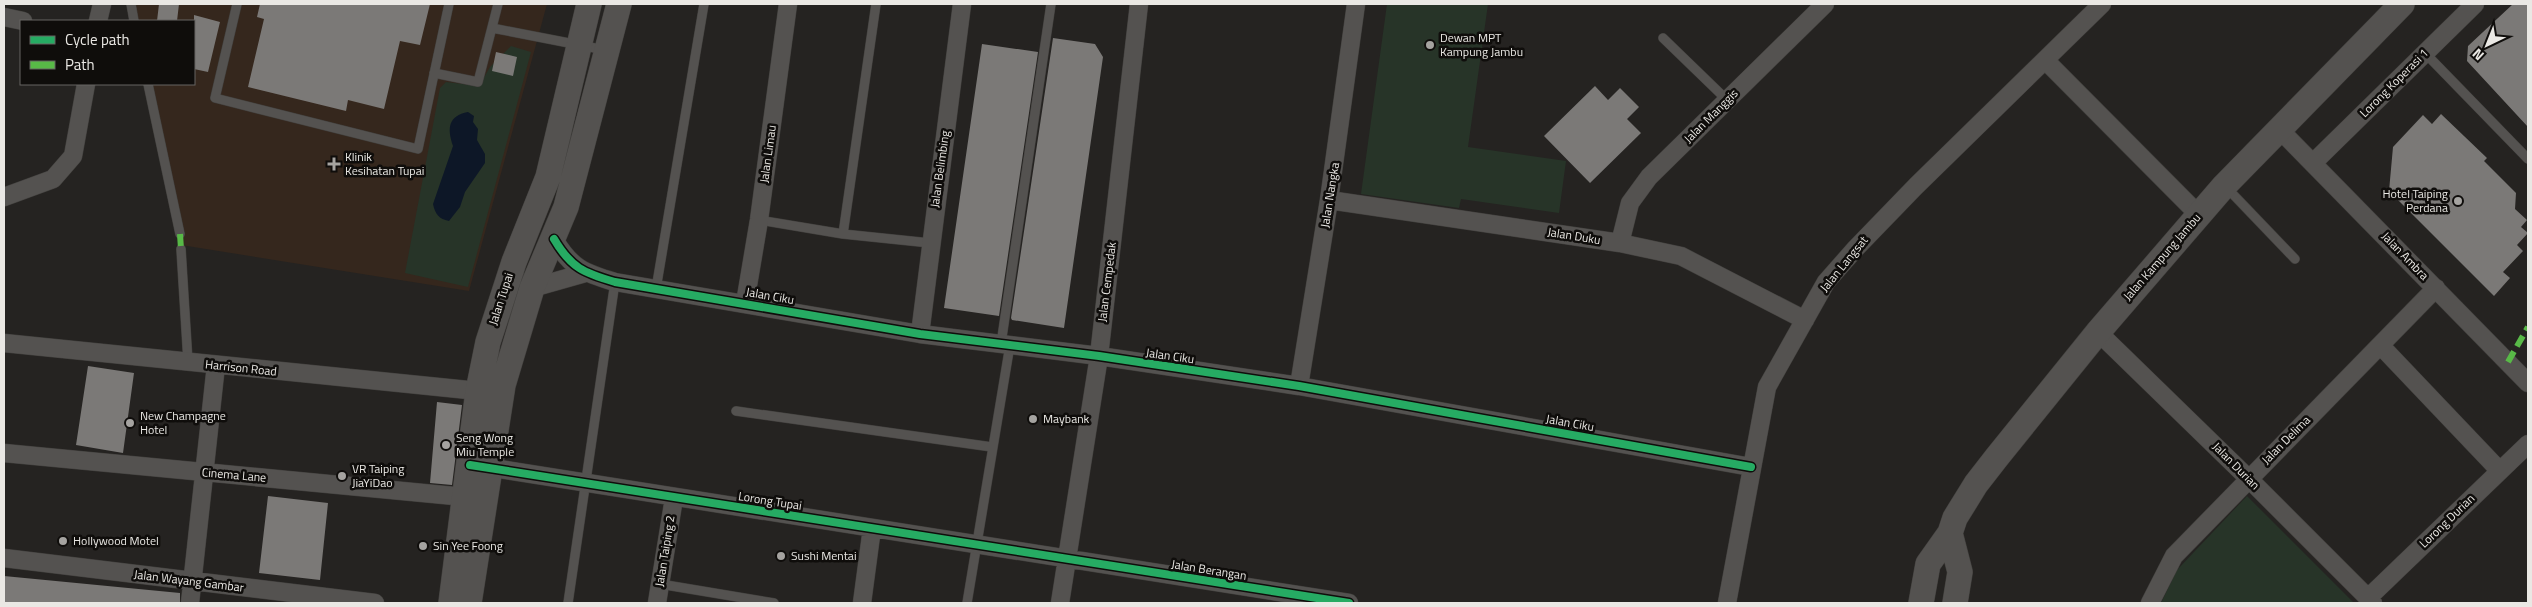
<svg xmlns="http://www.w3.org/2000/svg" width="2532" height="607" viewBox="0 0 2532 607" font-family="'Titillium Web',sans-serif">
<rect width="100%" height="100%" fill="#252321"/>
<path fill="#35271d" d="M134,4H547L469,291L181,245L150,84H194V21H138Z"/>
<path fill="#273428" d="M1387,4H1488L1468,147L1566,161L1559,213L1461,199L1459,208L1361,194Z
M511,46L531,52L468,287L405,273L440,88L446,82L479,86L490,67Z
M2247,496L2354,603H2161L2177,570Z"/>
<path fill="#0d1727" d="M468,112L474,116L473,122L478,129L477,140L485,154V163L465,192L460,207L449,221C439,219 435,214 433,204L453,146C447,128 448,116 468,112Z"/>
<path fill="#7b7977" d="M159,4H179L177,21H157Z
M260,4H430L420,45L400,41L384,109L348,100L346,111L248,87L264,19L257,17Z
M2513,4H2528V127L2467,61L2468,46Z
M194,15L220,22L208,72L194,69Z
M1053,38L1095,44L1103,57L1064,328L1012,320L1011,318Z
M982,44L1038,52L999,316L944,308Z
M496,52L517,57L513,76L492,71Z
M1595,86L1608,100L1620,88L1639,107L1627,119L1641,133L1590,183L1544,136Z
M2441,114L2487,158L2484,161L2516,193L2515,209L2527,220L2521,227L2528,233L2517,245L2523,251L2503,272L2510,278L2494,296L2389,191L2393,147L2423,115L2432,124Z
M88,366L134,373L123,453L76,445Z
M437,402L462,405L452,485L430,483Z
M268,496L328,503L320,580L259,573Z
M4,576L180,593V603H4Z"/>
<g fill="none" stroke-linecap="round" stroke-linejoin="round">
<g stroke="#42403e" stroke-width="10">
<path id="service" d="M131,4L134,21
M237,4L215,98L418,149L449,4
M492,28L605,50
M1663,38L1727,100
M2425,53L2528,159
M434,73L478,82L498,4
M148,84L180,234
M2226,187L2295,259
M759,220L843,234L930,243
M843,234L876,4
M181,249L188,362
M656,289L704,4
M1001,344L1051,4
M736,411L992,447
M660,584L774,603
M568,603L615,282
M967,603L1010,345"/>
</g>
<g stroke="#42403e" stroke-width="19">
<path id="minor" d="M4,17L23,21
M98,21L102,4
M2045,60L2199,215
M2280,130L2528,383
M2314,162L2475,4
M4,197L53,179L73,156L86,84
M1329,200L1620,243L1681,256L1805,320
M554,239C571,268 584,273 615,282L920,334L1099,356L1299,386L1751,467
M1620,243L1630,203L1649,177L1825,4
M532,288L585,273
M745,303L759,220L788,4
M2098,332L2248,478L2373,603
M920,334L962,4
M4,343L478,391
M2381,346L2499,470
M1299,386L1329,200L1356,4
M4,453L465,497
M480,466L1349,603
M4,558L375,603
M2368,598L2528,444
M190,603L216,365
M657,603L674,498
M862,603L872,528
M1060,603L1099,356L1139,4
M1727,603L1767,387L1826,282L1856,248L1916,186L2102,4
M2150,603L2174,556L2436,288"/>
</g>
<g stroke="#42403e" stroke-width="26">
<path id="secondary" d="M1950,533L1960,572L1955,603
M451,603L478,391L488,342L514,262L548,177L589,4
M469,603L503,385L532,288L566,207L619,4
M1921,603L1928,564L1950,533L1955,518L1976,484L1997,457L2098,332L2224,186L2402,4"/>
</g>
<use href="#service" stroke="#545250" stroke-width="9"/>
<use href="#minor" stroke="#545250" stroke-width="18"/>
<use href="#secondary" stroke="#545250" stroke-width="25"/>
<path stroke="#58b947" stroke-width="6" stroke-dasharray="12 6" stroke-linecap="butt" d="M180,234L181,249
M2508,362L2528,327"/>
<g stroke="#0f0d0b" stroke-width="11">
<path id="cycleway" d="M554,239C571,268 584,273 615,282L920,334L1099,356L1299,386L1751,467
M470,465L1349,603"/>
</g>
<use href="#cycleway" stroke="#26ab63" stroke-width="8"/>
</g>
<g fill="#a5a3a0" stroke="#0f0d0b" stroke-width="2">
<circle cx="1430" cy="45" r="5"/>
<path d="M331.5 156.5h5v5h5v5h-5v5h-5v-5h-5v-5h5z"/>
<circle cx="2458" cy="201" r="5"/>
<circle cx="1033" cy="419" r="5"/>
<circle cx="130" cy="423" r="5"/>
<circle cx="446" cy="445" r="5"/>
<circle cx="342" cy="476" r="5"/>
<circle cx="63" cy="541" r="5"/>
<circle cx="423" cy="546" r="5"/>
<circle cx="781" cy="556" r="5"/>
</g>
<g text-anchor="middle" stroke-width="5" stroke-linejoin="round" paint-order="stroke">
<g font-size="12" fill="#eae8e4" stroke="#0f0d0b" text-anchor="start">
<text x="1440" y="42">Dewan MPT<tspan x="1440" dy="14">Kampung Jambu</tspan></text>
<text x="345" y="161">Klinik<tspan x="345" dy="14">Kesihatan Tupai</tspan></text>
<text x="2448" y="198" text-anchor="end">Hotel Taiping<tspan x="2448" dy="14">Perdana</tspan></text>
<text x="140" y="420">New Champagne<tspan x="140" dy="14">Hotel</tspan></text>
<text x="1043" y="423">Maybank</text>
<text x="456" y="442">Seng Wong<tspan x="456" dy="14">Miu Temple</tspan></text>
<text x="352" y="473">VR Taiping<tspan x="352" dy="14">JiaYiDao</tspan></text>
<text x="73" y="545">Hollywood Motel</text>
<text x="433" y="550">Sin Yee Foong</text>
<text x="791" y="560">Sushi Mentai</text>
</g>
<g font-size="12" fill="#eae8e4" stroke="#0f0d0b">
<text transform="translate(2394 83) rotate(-45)" y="4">Lorong Koperasi 1</text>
<text transform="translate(1711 116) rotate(-45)" y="4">Jalan Manggis</text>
<text transform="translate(768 154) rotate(-82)" y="4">Jalan Limau</text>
<text transform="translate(940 169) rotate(-82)" y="4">Jalan Belimbing</text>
<text transform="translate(1330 195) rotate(-81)" y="4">Jalan Nangka</text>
<text transform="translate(1574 236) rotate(9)" y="4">Jalan Duku</text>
<text transform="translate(2405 256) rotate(46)" y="4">Jalan Ambra</text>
<text transform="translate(2162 257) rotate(-49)" y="4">Jalan Kampung Jambu</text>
<text transform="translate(1844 264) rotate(-51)" y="4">Jalan Langsat</text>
<text transform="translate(1107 282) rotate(-83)" y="4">Jalan Cempedak</text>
<text transform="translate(770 296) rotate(10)" y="4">Jalan Ciku</text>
<text transform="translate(501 299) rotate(-72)" y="4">Jalan Tupai</text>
<text transform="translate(1170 356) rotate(8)" y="4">Jalan Ciku</text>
<text transform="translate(241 368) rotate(6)" y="4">Harrison Road</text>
<text transform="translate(1570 423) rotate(10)" y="4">Jalan Ciku</text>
<text transform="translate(2286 440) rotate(-45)" y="4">Jalan Delima</text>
<text transform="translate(2236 466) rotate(45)" y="4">Jalan Durian</text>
<text transform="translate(234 475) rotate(5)" y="4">Cinema Lane</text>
<text transform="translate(770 501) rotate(9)" y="4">Lorong Tupai</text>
<text transform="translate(2447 521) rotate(-44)" y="4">Lorong Durian</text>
<text transform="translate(665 551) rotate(-81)" y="4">Jalan Taiping 2</text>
<text transform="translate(1209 570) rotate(9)" y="4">Jalan Berangan</text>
<text transform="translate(189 581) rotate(7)" y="4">Jalan Wayang Gambar</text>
</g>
</g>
<rect width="2532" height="607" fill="none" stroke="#eae8e4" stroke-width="10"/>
<rect x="20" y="20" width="175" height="65" fill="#0f0d0b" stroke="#676562"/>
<rect x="30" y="36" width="25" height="8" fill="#26ab63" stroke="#676562"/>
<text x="65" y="45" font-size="15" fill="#eae8e4">Cycle path</text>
<rect x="30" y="61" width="25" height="8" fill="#58b947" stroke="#676562"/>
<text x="65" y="70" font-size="15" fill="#eae8e4">Path</text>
<g transform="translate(2487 45) rotate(223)" stroke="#0f0d0b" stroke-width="4" paint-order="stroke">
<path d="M0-4L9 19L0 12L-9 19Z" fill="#eae8e4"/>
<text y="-8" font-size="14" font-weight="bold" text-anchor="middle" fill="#eae8e4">N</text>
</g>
</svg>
